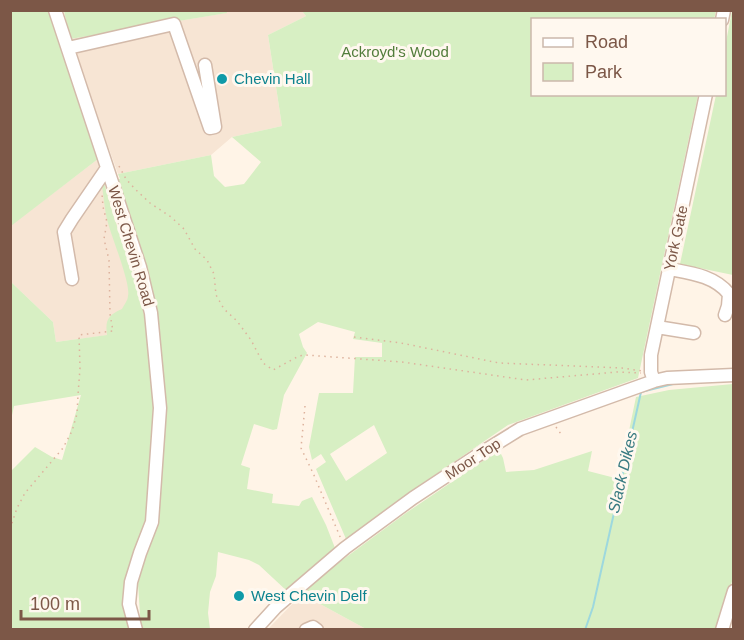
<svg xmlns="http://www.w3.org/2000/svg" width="744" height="640" viewBox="0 0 744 640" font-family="Arial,sans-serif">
<rect width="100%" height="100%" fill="#fff4e7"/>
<path fill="#f7e5d4" d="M226,11H302L306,16L268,35L282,126L232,137L211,155L118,174L70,39L226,13Z
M98,159L112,211L140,295L147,330L56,342L53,322L11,282L10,226Z
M303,589L309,598L366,629L267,630L298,598Z"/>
<path fill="#d7efc3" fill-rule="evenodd" d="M226,10L227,13L70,39L64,11Z
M10,11H52L84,112L98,159L11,226Z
M302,11H716L714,19L532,20V94L698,95L638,378L508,425L410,492L346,539L316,469L326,462L321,454L312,460L309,447L319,393H353L355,357H382V343L353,339L355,332L318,322L299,334L303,347L307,353L284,395L277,429L273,430L254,424L241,465L250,468L247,489L273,494L272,503L299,506L302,501L312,497L326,525L335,548L288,592L259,565L249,560L218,552L216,576L210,592L208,613L210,629L148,630V628L141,629L138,584L143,561L156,528L162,447L161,361L156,305L115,179H120L118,174L211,155L214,176L225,187L244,184L261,162L232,137L282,126L268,35L306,16ZM374,425L387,453L346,481L330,454Z
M732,11H734L733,275L680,264L716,95L724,94L725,47Z
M103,179L112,211L140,295L147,330L157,410L146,521L138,542L131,565L130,629H11V471L35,447L52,457L62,460L81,395L14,406L11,420V282L53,322L56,342L107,335C105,320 108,315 122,309C124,305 128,300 128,296C131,284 112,238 108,223C104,209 104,195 101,181Z
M733,384V578L718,629H366L309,598L303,589L406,513L499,450L503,458L506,472L534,470L592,451L588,471L619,479L636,397L669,390Z"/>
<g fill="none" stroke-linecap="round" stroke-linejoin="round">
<path stroke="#9dd8de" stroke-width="2" d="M585,630L593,607L641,392L677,383"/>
<g stroke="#d3baaa" stroke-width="15">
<path id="minor" d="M55,10L140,267L151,313L160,408L152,522L140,553L131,582L129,604L136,630
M722,20L724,10
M68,48L174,24L210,128L215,127L205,65
M670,269C691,273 715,276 729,294L728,306L725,315
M72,279L64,232L72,219L107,168
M657,327L694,333
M654,381L651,372V355L706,94
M255,630L276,607L345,548L413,498L478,455L520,429L654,381L667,378L734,375
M306,630L313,627L317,630
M722,630L734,591"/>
</g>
<path stroke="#ddb29d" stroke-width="1.5" stroke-dasharray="1.5 4.5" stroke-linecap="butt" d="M119,166L126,179L135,189L150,203L171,217L184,229L195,249L207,260L214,274L216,295L224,309L237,321L251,340L263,363L273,370L299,356L306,355L402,362L526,380L617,372L641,373
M354,337L401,343L499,363L622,368L642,371
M305,406L301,448L313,473L341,539
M556,427L561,434
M10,529L17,508L25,493L63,448L72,431L77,414L78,395L80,368L79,335L113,331L110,314L109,260L104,239L107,222L103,207L102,194"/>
<use href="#minor" stroke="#fff" stroke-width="12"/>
</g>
<g fill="#0f9aa8" stroke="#fff8ef" stroke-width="2">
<circle cx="222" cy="79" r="6"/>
<circle cx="239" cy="596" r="6"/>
</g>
<g text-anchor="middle" stroke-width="6" stroke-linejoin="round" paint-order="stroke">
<g font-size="15" fill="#527d3b" stroke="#fff8ef">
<text x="395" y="57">Ackroyd's Wood</text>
</g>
<g font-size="15" fill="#0d838f" stroke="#fff8ef" text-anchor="start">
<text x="234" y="84">Chevin Hall</text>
<text x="251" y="601">West Chevin Delf</text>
</g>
<g font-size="15" fill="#7c5747" stroke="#fff8ef">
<text transform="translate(676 238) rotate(-78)" y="5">York Gate</text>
<text transform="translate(131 246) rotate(73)" y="5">West Chevin Road</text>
<text transform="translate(473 459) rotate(-33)" y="5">Moor Top</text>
</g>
<g font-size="16" font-style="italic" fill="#397b82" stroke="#fff8ef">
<text transform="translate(622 472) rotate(-77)" y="6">Slack Dikes</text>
</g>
</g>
<rect width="744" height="640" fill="none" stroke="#7c5747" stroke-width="24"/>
<rect x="531" y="18" width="195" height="78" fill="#fff8ef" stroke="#cbb8ac" stroke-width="1.5"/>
<rect x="543" y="38" width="30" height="9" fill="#ffffff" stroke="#cbb8ac" stroke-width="1.5"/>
<text x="585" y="48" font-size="18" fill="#7c5747">Road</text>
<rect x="543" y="63" width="30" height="18" fill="#d7efc3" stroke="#cbb8ac" stroke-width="1.5"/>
<text x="585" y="78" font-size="18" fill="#7c5747">Park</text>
<path d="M21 610v9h128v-9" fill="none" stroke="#7c5747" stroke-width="3"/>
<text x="30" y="610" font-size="18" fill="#7c5747" stroke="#fff8ef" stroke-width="4.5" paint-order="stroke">100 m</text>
</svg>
